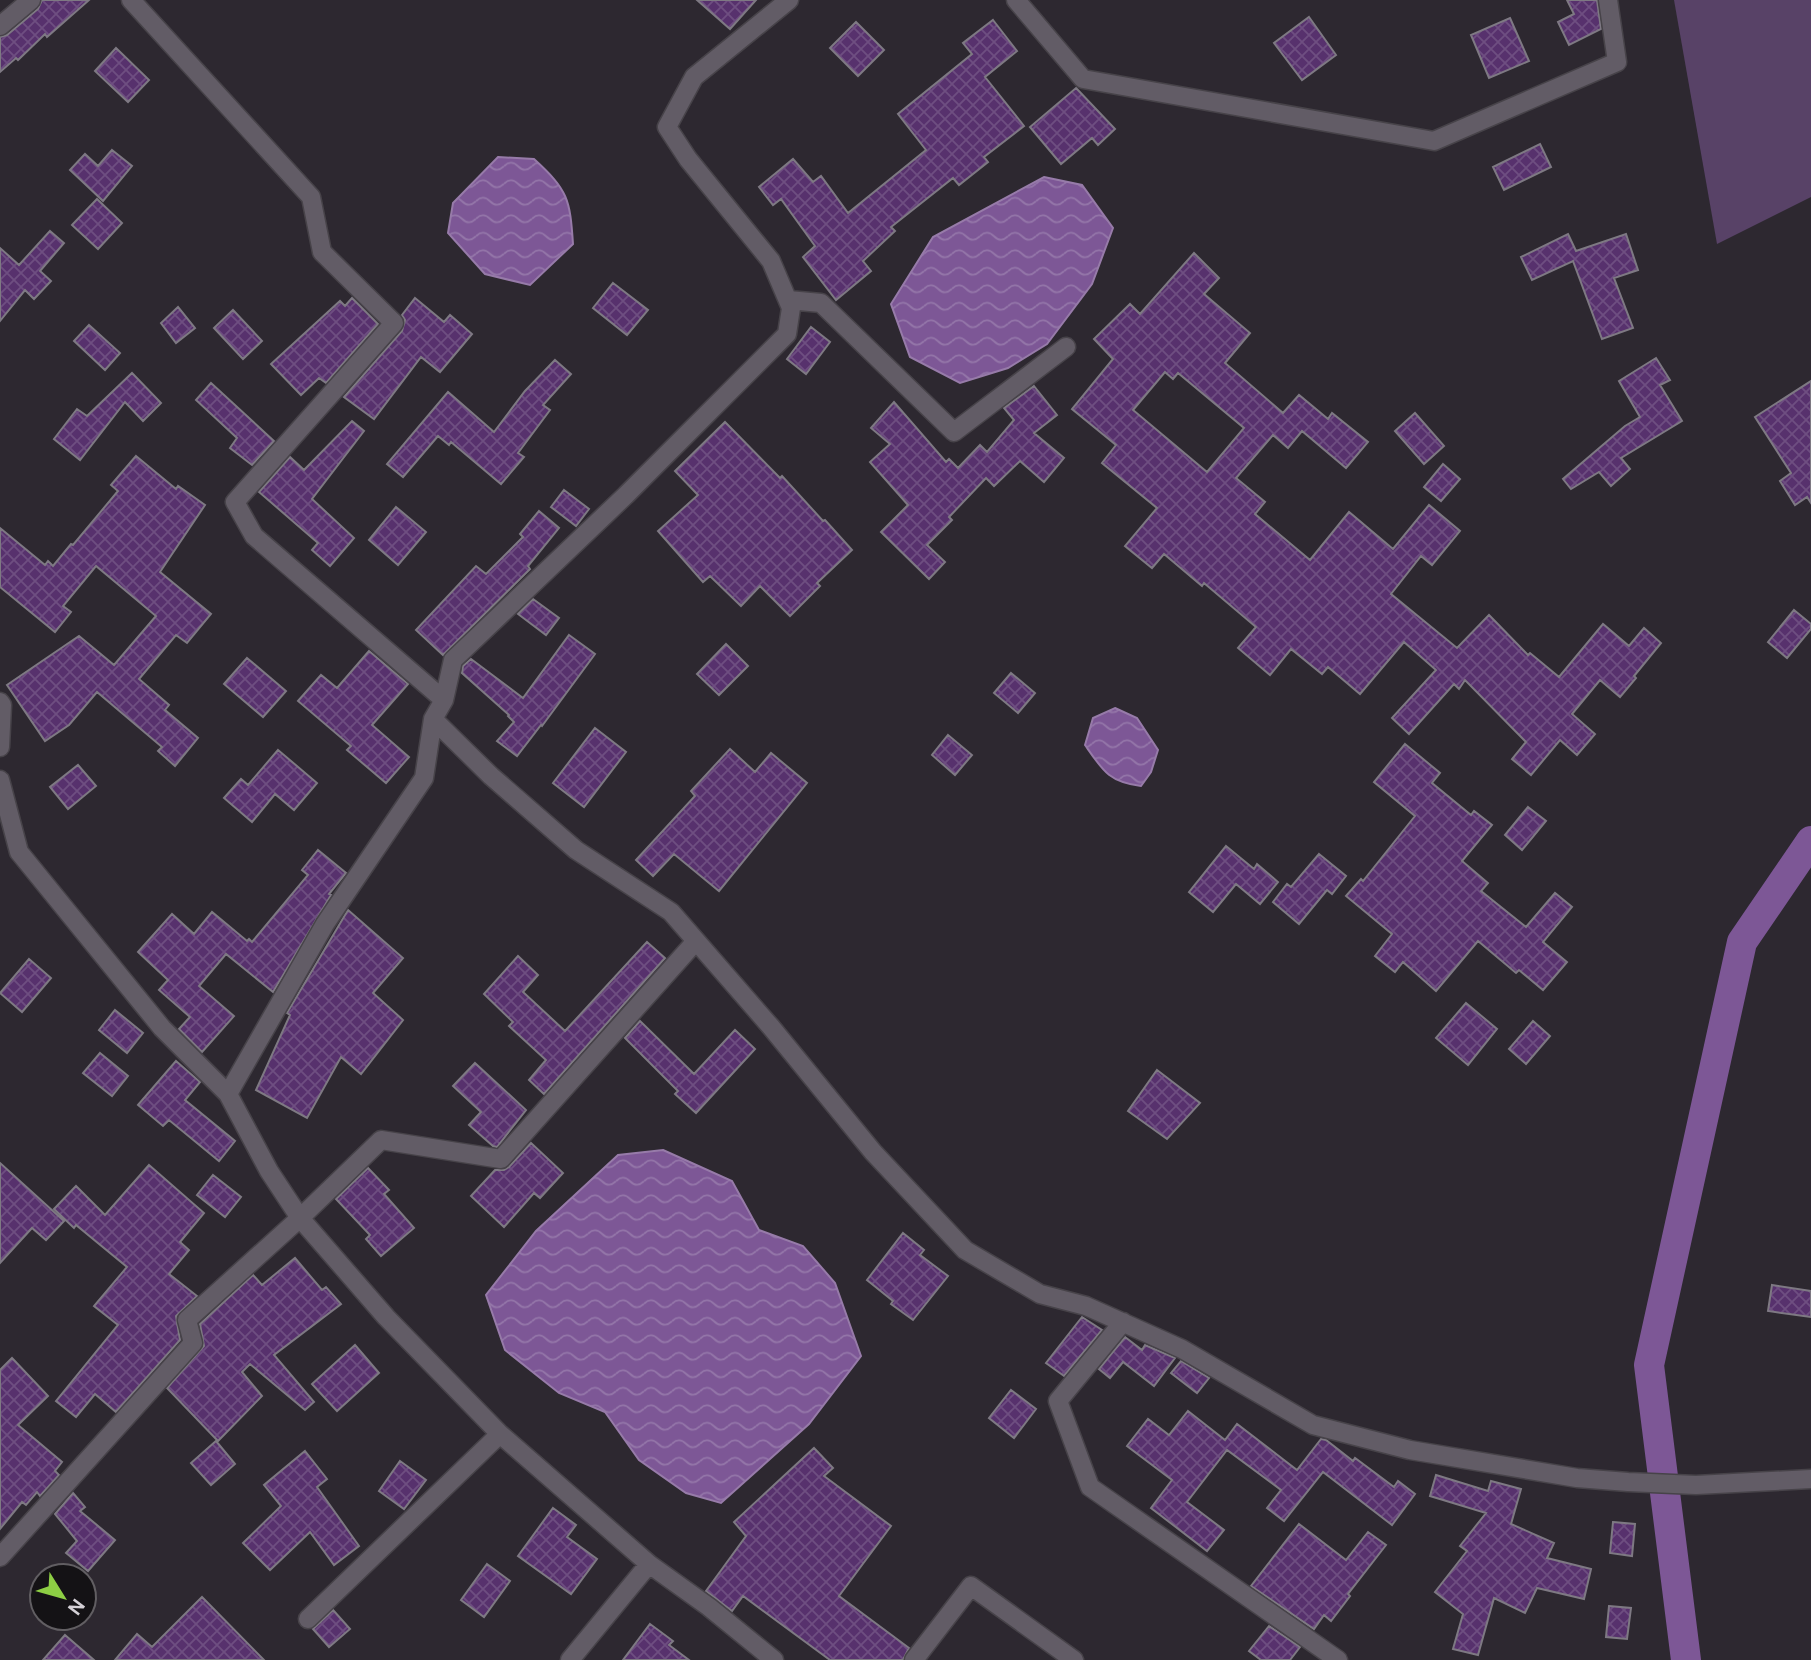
<svg xmlns="http://www.w3.org/2000/svg" width="1811" height="1660" viewBox="0 0 1811 1660" font-family="'DM Sans',sans-serif">
<defs>
<pattern id="water-waves" width="16" height="10" patternUnits="userSpaceOnUse" patternTransform="scale(1.75)"><rect width="16" height="10" fill="#7d5796"/><path d="M0 5q4-4 8 0t8 0" fill="none" stroke="#9476a9"/></pattern>
<pattern id="building-cross-hatch" width="8" height="8" patternUnits="userSpaceOnUse" patternTransform="scale(1.75)"><rect width="8" height="8" fill="#57316d"/><path d="M0 0l8 8M0 8l8-8" fill="none" stroke="#6e4e81"/></pattern>
</defs>
<rect width="100%" height="100%" fill="#2d2830"/>
<path fill="#584267" d="M1674,0H1811V197L1717,244Z"/>
<path fill="url(#water-waves)" stroke="#977ba9" stroke-width="2" d="M498,157L534,159C568,190 570,199 573,244L530,285L485,274L448,233L453,203Z
M1044,177L1082,185L1113,228L1092,284L1047,344L1008,368L960,383L910,357L891,304L933,237Z
M1115,708L1137,718L1158,750L1151,772L1141,786C1109,782 1103,771 1085,745L1093,718Z
M663,1150L732,1181L759,1230L803,1246L835,1283L861,1356L809,1424L721,1503L686,1493L639,1460L605,1412L559,1393L505,1350L486,1295L536,1231L618,1155Z"/>
<g fill="none" stroke-linecap="round" stroke-linejoin="round">
<path stroke="#7d5796" stroke-width="30" d="M1686,1660L1649,1365L1742,942L1811,841"/>
</g>
<path fill="url(#building-cross-hatch)" stroke="#7e7983" stroke-width="2" fill-rule="evenodd" d="M42,0H89L47,37L45,34L18,60L16,58L0,72V37L7,35L38,9Z
M697,0H756L730,29Z
M1567,0H1597L1601,29L1569,45L1558,22L1574,14Z
M1309,17L1336,55L1302,80L1274,43Z
M1510,18L1529,61L1489,78L1471,35Z
M993,20L1017,51L985,77L1024,126L984,157L988,162L959,185L953,178L891,227L895,231L863,261L871,271L836,300L803,257L815,246L781,199L773,205L759,187L793,159L813,182L821,176L848,213L926,150L898,114L972,54L963,43Z
M856,22L884,50L858,76L830,48Z
M116,48L149,80L128,102L95,71Z
M1076,88L1115,129L1098,145L1092,138L1061,164L1030,127Z
M1540,144L1551,167L1504,190L1493,167Z
M112,150L132,166L103,201L70,170L85,154L98,166Z
M97,199L122,223L98,249L72,225Z
M50,231L64,243L40,271L51,281L34,299L25,290L0,321V248L19,265Z
M1568,234L1576,251L1626,234L1638,270L1614,278L1633,328L1602,339L1573,261L1532,280L1521,257Z
M1194,253L1219,278L1204,294L1250,333L1225,363L1283,413L1299,395L1328,419L1332,413L1368,442L1346,468L1302,431L1288,448L1273,435L1236,478L1265,502L1255,514L1310,560L1349,512L1393,549L1429,505L1460,531L1432,565L1421,556L1391,594L1457,648L1489,615L1528,655L1530,653L1559,677L1603,624L1629,646L1644,628L1661,643L1634,676L1636,678L1620,697L1600,680L1572,714L1595,734L1577,755L1560,740L1531,775L1512,759L1526,742L1465,680L1459,689L1454,684L1409,734L1392,718L1436,670L1404,642L1360,694L1328,667L1322,674L1291,649L1270,675L1238,648L1256,627L1204,583L1202,586L1164,554L1152,568L1125,546L1157,508L1102,463L1116,445L1072,409L1113,359L1094,339L1130,304L1140,314ZM1165,372L1173,379L1178,373L1244,428L1207,472L1133,410Z
M613,283L648,310L627,335L593,308Z
M352,298L378,324L326,383L319,378L301,395L271,364L340,301L345,306Z
M415,298L444,322L450,315L472,334L440,372L421,357L374,419L344,397L402,331L405,320L402,315Z
M178,307L195,328L176,343L161,323Z
M233,310L262,341L243,359L214,328Z
M89,325L120,353L105,370L74,341Z
M811,327L830,342L806,374L787,359Z
M1656,358L1670,380L1660,385L1682,421L1621,458L1630,469L1611,486L1599,472L1571,489L1563,479L1625,426L1640,417L1619,381Z
M555,360L571,374L543,405L550,410L518,453L524,457L501,484L451,442L449,445L438,436L403,477L387,464L448,392L494,432L525,391Z
M132,373L161,403L143,421L125,402L80,460L54,439L77,409L87,416Z
M1811,381V503L1807,497L1795,505L1780,481L1791,473L1755,417Z
M211,383L274,441L252,465L230,448L237,438L196,400Z
M1034,386L1057,415L1034,433L1064,458L1044,482L1020,461L994,486L986,478L949,517L952,520L927,545L945,562L929,579L881,532L908,505L870,462L890,444L871,428L894,402L946,462L949,459L958,468L980,445L987,452L1014,420L1004,408Z
M1415,413L1444,446L1424,464L1395,431Z
M352,421L364,431L312,499L354,538L330,566L312,550L318,543L259,492L290,457L304,470Z
M725,422L780,478L782,476L823,521L825,520L852,550L817,583L820,586L790,616L760,586L741,606L710,576L703,582L658,531L698,495L675,471Z
M136,456L176,489L178,486L205,505L160,572L211,614L187,643L176,635L139,679L169,705L165,710L198,738L175,766L158,751L162,747L97,692L69,725L45,741L7,685L79,636L114,665L156,616L96,566L63,606L71,612L55,632L0,587V528L45,565L48,561L53,566L71,544L73,545L118,491L111,485Z
M1443,464L1460,479L1441,501L1424,487Z
M564,490L589,509L576,526L551,507Z
M396,507L426,532L398,565L369,540Z
M539,511L559,528L528,566L530,569L443,655L416,630L476,566L486,574L523,537L520,534Z
M533,599L559,618L546,635L518,614Z
M1794,610L1811,624V629L1787,658L1768,642Z
M569,635L595,654L542,726L541,725L517,756L497,741L514,722L508,716L509,715L462,673L463,666L471,659L523,698Z
M726,644L748,666L719,695L697,674Z
M369,651L408,684L372,725L409,757L386,783L347,750L351,746L298,701L321,675L337,688Z
M247,658L286,691L263,717L224,684Z
M1011,673L1035,693L1018,713L994,693Z
M595,728L626,752L584,807L553,783Z
M948,735L972,755L955,775L932,755Z
M1405,744L1440,773L1432,783L1471,815L1474,811L1492,825L1462,861L1488,883L1481,891L1526,927L1555,893L1572,907L1543,942L1567,962L1543,990L1519,970L1516,973L1478,941L1436,991L1403,962L1395,972L1375,956L1392,934L1346,896L1361,879L1363,881L1415,816L1374,782Z
M730,749L755,772L771,753L807,783L719,891L674,854L653,876L636,860L695,796L691,791Z
M278,750L317,783L294,810L275,794L252,822L224,798L241,779L248,785Z
M78,765L96,786L68,809L50,787Z
M1528,807L1546,821L1522,850L1505,835Z
M1226,846L1254,869L1257,864L1278,882L1260,904L1236,884L1213,912L1189,892Z
M318,850L346,873L329,894L331,895L273,992L226,954L199,986L234,1016L202,1052L179,1029L190,1017L159,990L168,980L138,952L172,914L194,934L212,912L247,941L249,939L252,942L308,875L302,870Z
M1319,854L1346,876L1332,894L1327,890L1299,924L1273,902L1287,884L1291,887Z
M348,910L403,958L373,993L403,1020L361,1074L341,1057L307,1118L256,1090L290,1015L287,1013Z
M647,942L665,958L544,1094L529,1080L546,1060L509,1026L513,1022L484,994L518,956L538,975L523,992L565,1031Z
M29,959L51,978L22,1012L0,993Z
M1466,1003L1497,1029L1468,1065L1436,1038Z
M115,1010L143,1033L127,1053L99,1030Z
M640,1021L694,1074L735,1030L755,1049L696,1113L675,1094L678,1091L625,1038Z
M1533,1021L1550,1036L1526,1064L1509,1049Z
M100,1053L128,1076L112,1096L83,1073Z
M176,1061L200,1082L185,1100L235,1141L219,1161L169,1120L163,1126L138,1105Z
M475,1063L526,1110L497,1147L493,1146L469,1125L481,1112L453,1086Z
M1157,1070L1200,1103L1167,1139L1128,1111Z
M531,1143L563,1173L540,1198L534,1193L504,1227L471,1196L495,1170H504L509,1167Z
M0,1163L64,1221L46,1240L32,1228L0,1263Z
M149,1165L204,1213L180,1242L189,1250L169,1274L197,1296L176,1316L180,1340L116,1412L95,1394L76,1417L56,1401L118,1325L94,1306L127,1267L76,1225L74,1228L54,1209L76,1186L105,1215Z
M368,1168L389,1190L384,1194L414,1228L381,1256L366,1239L370,1235L336,1199Z
M213,1175L241,1197L225,1217L197,1195Z
M903,1233L924,1250L920,1255L948,1276L913,1320L891,1304L893,1301L867,1280Z
M295,1258L322,1290L326,1287L341,1304L274,1355L314,1402L305,1410L250,1364L242,1372L262,1396L218,1441L167,1388L204,1346L200,1324L253,1275L262,1285Z
M1772,1285L1811,1291V1317L1768,1311Z
M1082,1317L1102,1330L1064,1376L1046,1363Z
M1125,1337L1142,1350L1145,1345L1175,1358L1154,1386L1123,1362L1110,1378L1099,1369Z
M355,1345L379,1373L337,1411L312,1384Z
M12,1358L48,1396L18,1425L62,1462L55,1471L59,1475L40,1496L37,1492L26,1505L22,1502L0,1529V1370Z
M1181,1361L1209,1378L1197,1393L1171,1373Z
M1011,1390L1036,1409L1014,1438L989,1418Z
M1188,1411L1225,1440L1237,1424L1297,1470L1321,1439L1326,1440L1353,1461L1355,1458L1394,1487L1398,1481L1415,1494L1392,1525L1323,1472L1284,1521L1267,1508L1281,1490L1227,1450L1187,1502L1224,1530L1207,1551L1151,1508L1172,1480L1127,1446L1148,1419L1169,1435Z
M216,1441L235,1464L211,1485L191,1463Z
M814,1448L833,1468L824,1476L891,1526L839,1596L909,1648L903,1660H830L743,1596L732,1611L706,1591L746,1536L734,1522Z
M305,1451L327,1479L317,1487L359,1546L334,1565L310,1532L270,1570L243,1543L281,1506L264,1485Z
M400,1461L426,1480L404,1509L379,1491Z
M1436,1475L1488,1491L1491,1481L1521,1489L1511,1524L1554,1543L1547,1558L1591,1569L1584,1599L1537,1588L1525,1613L1494,1598L1478,1655L1453,1649L1463,1614L1435,1592L1467,1551L1460,1546L1486,1513L1430,1496Z
M73,1493L85,1507L80,1511L115,1540L88,1571L66,1553L77,1541L55,1514Z
M553,1508L576,1525L567,1537L597,1559L571,1594L518,1556Z
M1613,1522L1635,1524L1632,1556L1610,1553Z
M1299,1524L1346,1560L1368,1532L1386,1545L1348,1594L1350,1596L1331,1621L1324,1615L1314,1629L1251,1586Z
M487,1564L510,1581L484,1617L461,1600Z
M202,1597L264,1660H115L137,1634L152,1647Z
M1609,1606L1631,1608L1627,1639L1606,1637Z
M333,1610L350,1629L329,1647L313,1629Z
M650,1624L673,1641L669,1645L689,1660H623Z
M1269,1626L1300,1647L1290,1660H1261L1249,1651Z
M65,1635L94,1660H43Z"/>
<g fill="none" stroke-linecap="round" stroke-linejoin="round">
<g stroke="#474349" stroke-width="21">
<path id="street" d="M131,0L311,197L322,252L394,323L235,502L254,536L444,700
M1016,0L1083,79L1434,141L1617,62L1608,0
M0,26L31,0
M788,300L821,303L954,432L1066,347
M0,702L2,705L0,747
M433,719L491,776L576,850L671,912L771,1027L873,1152L965,1250L1040,1294L1086,1306L1182,1349L1313,1425L1410,1450L1577,1478L1628,1482L1696,1485L1811,1479
M0,780L19,852L162,1028L228,1094L269,1171L300,1218L386,1317L500,1434L649,1564L709,1607L774,1660
M228,1094L325,924L424,778L433,719L444,700L453,660L626,495L787,334L791,308L771,261L688,159L667,127L694,77L789,0
M1123,1322L1058,1401L1090,1487L1338,1660
M0,1557L193,1343L187,1320L300,1218L381,1140L501,1159L696,941
M308,1619L500,1434
M570,1660L649,1564
M914,1660L971,1586L1074,1660"/>
</g>
<use href="#street" stroke="#625c66" stroke-width="18"/>
</g>
<g transform="translate(63 1597) rotate(127)"><circle r="33" fill="#141215" stroke="#615e62" stroke-width="2"/>
<path d="M0-5L12 26L0 18L-12 26Z" fill="#8dce44"/>
<text y="-10" font-size="19" font-weight="bold" text-anchor="middle" fill="#d4d0d6">N</text>
</g>
</svg>
